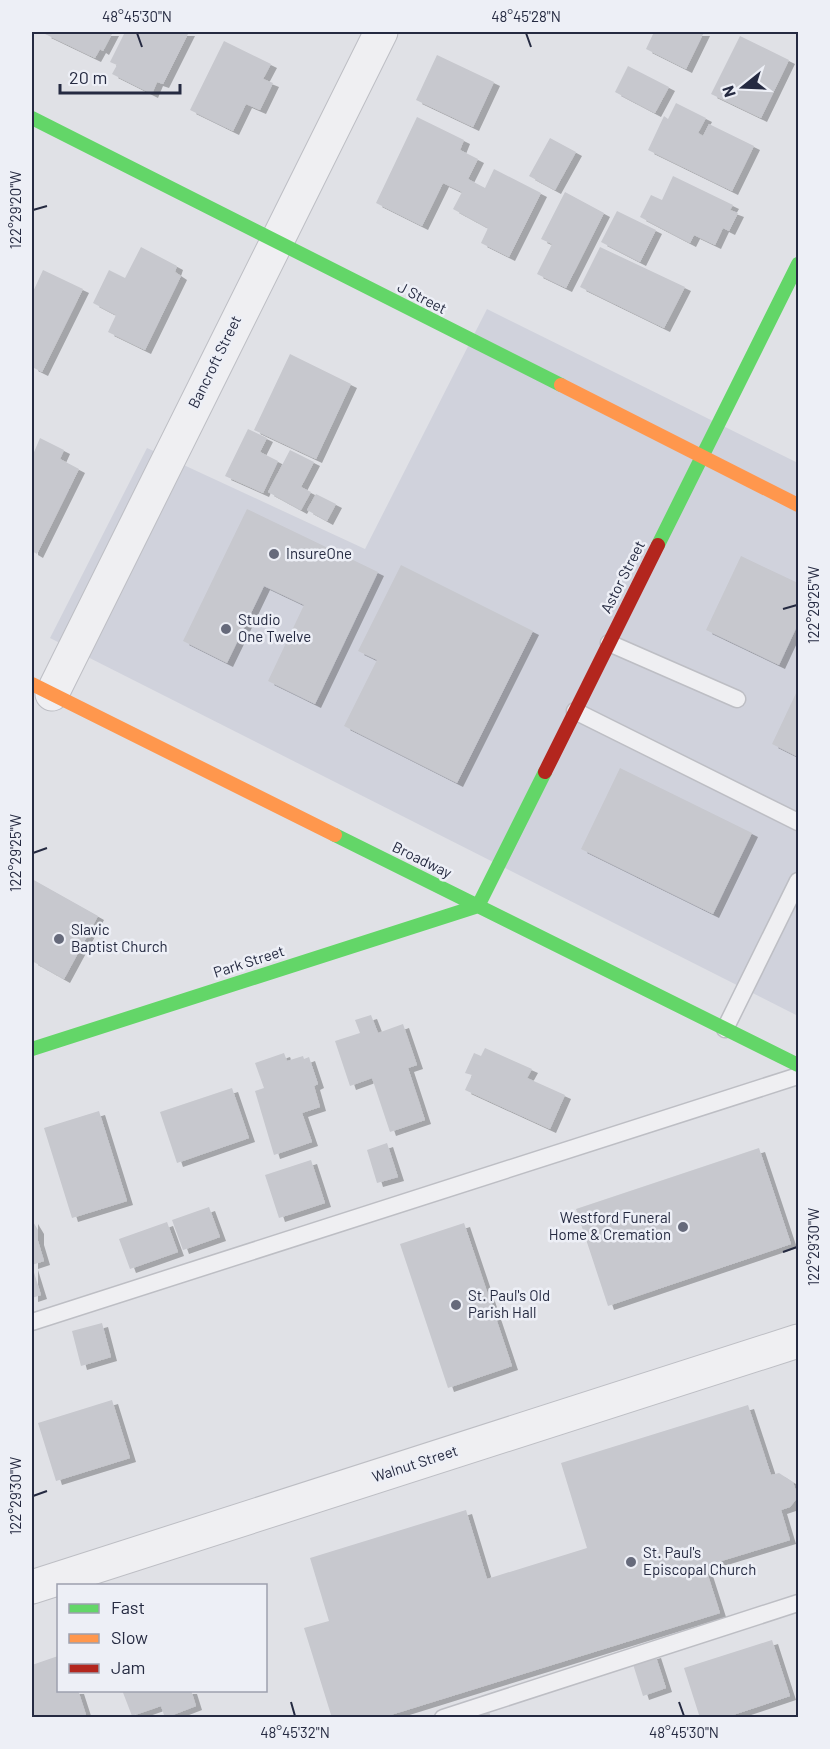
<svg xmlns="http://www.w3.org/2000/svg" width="830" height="1749" viewBox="0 0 830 1749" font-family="Barlow,sans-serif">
<defs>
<filter id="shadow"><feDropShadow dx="6" dy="4" stdDeviation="0" flood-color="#0004"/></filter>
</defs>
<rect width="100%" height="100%" fill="#e0e1e6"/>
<path fill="#d0d2dc" d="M487,309L798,463V1016L50,638L147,448L365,549Z"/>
<path fill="#c7c8ce" filter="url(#shadow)" d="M47,32H113L103,51L100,49L95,58L45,34Z
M125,32H189L163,84L157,82L152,94L112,74L117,65L110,62Z
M654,32H704L686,69L646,49Z
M740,36L789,60L761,118L711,94Z
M224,41L271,64L263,79L273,83L260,110L246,104L233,131L190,110Z
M437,55L494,82L473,127L416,100Z
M628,66L669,87L655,113L615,92Z
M676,103L706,118L698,133L703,136L709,124L754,146L732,191L648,150L664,116L668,119Z
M417,117L464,140L460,150L478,159L468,179L485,188L494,169L541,193L509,257L481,243L488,228L453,209L462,192L443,183L422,226L376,203Z
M550,138L576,152L555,190L529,176Z
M673,176L733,205L730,210L738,213L729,231L723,228L715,245L694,235L690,243L640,217L651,195L662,200Z
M565,192L604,213L566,288L537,274L552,244L541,239Z
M617,211L656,230L640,262L601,242Z
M141,247L177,266L175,272L181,276L145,350L108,332L116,315L93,303L109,270L125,278Z
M600,247L685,287L664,328L580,287Z
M43,270L83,289L42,372L32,367V294Z
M290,354L351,384L316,459L254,430Z
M248,429L267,438L260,452L278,461L263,493L225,476Z
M40,438L64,450L60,459L79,469L37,554L32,551V457Z
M290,450L314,462L301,487L311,492L301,510L268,492Z
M316,494L336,504L327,521L307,510Z
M247,509L378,572L315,704L268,681L304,605L264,586L227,663L183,641Z
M741,556L798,583V624L779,665L706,630Z
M401,565L533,631L457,783L344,726L377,660L358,651Z
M798,689V757L772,744Z
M620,768L752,833L713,914L581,849Z
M32,879L98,916L64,979L32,961Z
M371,1015L378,1033L403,1024L417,1065L408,1068L425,1120L390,1132L372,1078L350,1086L335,1041L360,1033L355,1020Z
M485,1048L532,1069L527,1078L565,1095L550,1129L465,1090L472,1075L465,1073L474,1053L481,1056Z
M284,1053L287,1061L303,1056L304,1059L309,1057L318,1084L314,1086L320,1107L302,1113L312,1142L274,1155L255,1091L264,1088L255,1063Z
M232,1088L249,1138L177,1163L160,1112Z
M99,1111L127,1201L72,1218L44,1128Z
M387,1143L398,1177L377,1183L367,1150Z
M759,1148L791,1244L608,1306L576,1209Z
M311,1160L325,1203L279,1218L265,1175Z
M209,1207L220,1237L183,1250L172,1220Z
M32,1220L38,1230V1241L44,1261L32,1265Z
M167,1222L178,1252L130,1269L119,1239Z
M464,1223L512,1366L448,1388L400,1244Z
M32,1266L41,1295L32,1298Z
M102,1323L111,1357L81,1366L72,1331Z
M112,1400L130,1458L56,1481L38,1423Z
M748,1405L771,1475L779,1473L793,1482L798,1497L790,1507L781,1510L790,1540L705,1566L720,1613L381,1718H332L304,1628L329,1621L310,1558L466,1510L487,1579L587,1548L561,1463Z
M772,1640L790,1696L724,1718H700L684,1668Z
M655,1654L666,1688L643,1696L632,1661Z
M58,1656V1690H78L87,1718H32V1665Z
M122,1690H191L196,1706L165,1718L161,1706L132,1716Z
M489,1711L491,1718H471Z"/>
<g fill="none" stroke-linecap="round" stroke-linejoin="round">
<g stroke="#bdbec4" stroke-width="19">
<path id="lane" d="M609,643L737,699
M575,711L798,822
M725,1029L798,881
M32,1322L798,1076
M443,1718L798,1603"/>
</g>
<g stroke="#bdbec4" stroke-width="35">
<path id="street" d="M52,694L381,32
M32,1587L798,1341"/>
</g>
<use href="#lane" stroke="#efeff2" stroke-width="16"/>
<use href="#street" stroke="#efeff2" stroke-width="33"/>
<path stroke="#63d668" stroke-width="14" d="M32,118L561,385
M658,545L798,264
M335,835L798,1065
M32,1049L478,906L545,772"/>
<path stroke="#ff974d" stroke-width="14" d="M561,385L798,505
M32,684L335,835"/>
<path stroke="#b3261e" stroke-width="14" d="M545,772L658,545"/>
</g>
<path fill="none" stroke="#252a41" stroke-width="2" d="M137,33L142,47M526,33L531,47M33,210L47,206M783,609L797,605M33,853L47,848M783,1252L797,1247M33,1496L47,1491M291,1702L295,1716M679,1702L684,1716"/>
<g fill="#666a7b" stroke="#edeff6" stroke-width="2">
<circle cx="274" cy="554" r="6"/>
<circle cx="226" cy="629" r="6"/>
<circle cx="59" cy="939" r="6"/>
<circle cx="683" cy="1227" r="6"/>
<circle cx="456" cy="1305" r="6"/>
<circle cx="631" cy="1562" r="6"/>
</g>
<g text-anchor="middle" stroke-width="5" stroke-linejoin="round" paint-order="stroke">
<g font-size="15" fill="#252a41" stroke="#edeff6">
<text transform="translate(422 298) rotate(27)" y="5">J Street</text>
<text transform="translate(215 362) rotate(-64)" y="5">Bancroft Street</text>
<text transform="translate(623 577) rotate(-63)" y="5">Astor Street</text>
<text transform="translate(422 860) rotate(26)" y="5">Broadway</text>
<text transform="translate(249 962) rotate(-18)" y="5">Park Street</text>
<text transform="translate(415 1464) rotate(-18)" y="5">Walnut Street</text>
</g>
<g font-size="15" fill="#252a41" stroke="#edeff6" text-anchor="start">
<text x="286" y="559">InsureOne</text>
<text x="238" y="625">Studio<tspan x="238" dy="17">One Twelve</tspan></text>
<text x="71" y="935">Slavic<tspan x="71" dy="17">Baptist Church</tspan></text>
<text x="671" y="1223" text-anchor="end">Westford Funeral<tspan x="671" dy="17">Home &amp; Cremation</tspan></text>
<text x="468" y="1301">St. Paul's Old<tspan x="468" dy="17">Parish Hall</tspan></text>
<text x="643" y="1558">St. Paul's<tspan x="643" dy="17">Episcopal Church</tspan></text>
</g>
</g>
<rect width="830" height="1749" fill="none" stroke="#edeff6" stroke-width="66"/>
<rect x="57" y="1584" width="210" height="108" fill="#edeff6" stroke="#9da0ae" stroke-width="1.5"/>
<rect x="69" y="1604" width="30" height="9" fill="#63d668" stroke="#9da0ae" stroke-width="1.5"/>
<text x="111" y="1614" font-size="18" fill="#252a41">Fast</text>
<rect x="69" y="1634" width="30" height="9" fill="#ff974d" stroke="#9da0ae" stroke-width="1.5"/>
<text x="111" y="1644" font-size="18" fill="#252a41">Slow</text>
<rect x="69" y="1664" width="30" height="9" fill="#b3261e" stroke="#9da0ae" stroke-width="1.5"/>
<text x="111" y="1674" font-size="18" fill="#252a41">Jam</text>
<g transform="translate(743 87) rotate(252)" stroke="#edeff6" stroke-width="4.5" paint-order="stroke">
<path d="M0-4.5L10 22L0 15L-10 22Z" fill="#252a41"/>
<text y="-9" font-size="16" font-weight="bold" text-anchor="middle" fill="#252a41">N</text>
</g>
<path d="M60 84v9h120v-9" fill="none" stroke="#252a41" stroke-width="3"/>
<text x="69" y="84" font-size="18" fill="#252a41" stroke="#edeff6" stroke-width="4.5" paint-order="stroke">20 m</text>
<rect x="33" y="33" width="764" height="1683" fill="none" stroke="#252a41" stroke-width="2"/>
<g font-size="15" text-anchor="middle" fill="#252a41">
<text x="137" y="22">48°45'30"N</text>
<text x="526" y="22">48°45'28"N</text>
<text transform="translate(16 210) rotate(-90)" y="5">122°29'20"W</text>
<text transform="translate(814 605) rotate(-90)" y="5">122°29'25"W</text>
<text transform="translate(16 853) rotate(-90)" y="5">122°29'25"W</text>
<text transform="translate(814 1247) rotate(-90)" y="5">122°29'30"W</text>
<text transform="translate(16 1496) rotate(-90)" y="5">122°29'30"W</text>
<text x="295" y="1738">48°45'32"N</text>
<text x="684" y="1738">48°45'30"N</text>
</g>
</svg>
